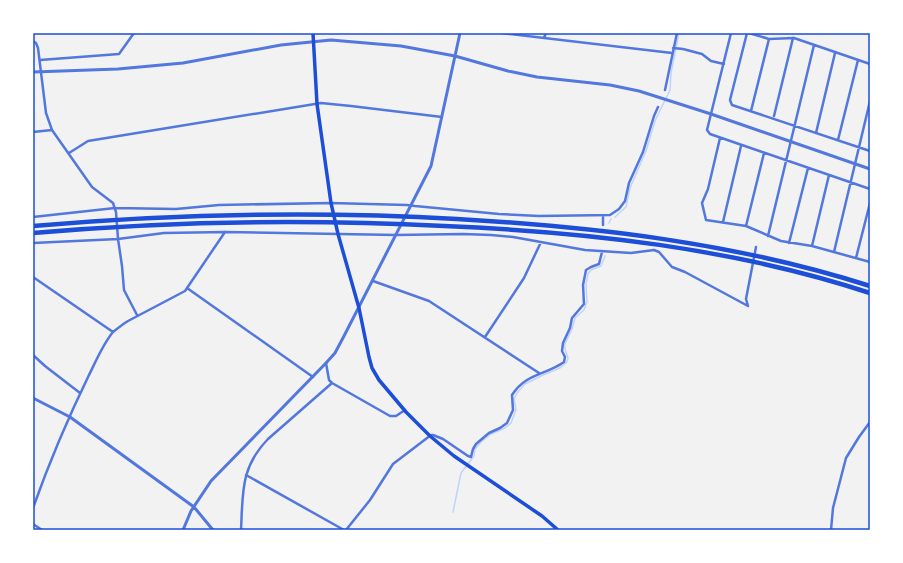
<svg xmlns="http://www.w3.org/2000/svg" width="903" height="563" viewBox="0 0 903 563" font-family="Rubik,sans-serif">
<rect width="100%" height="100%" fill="#f2f2f2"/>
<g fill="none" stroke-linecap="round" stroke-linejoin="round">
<path stroke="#bfd3fe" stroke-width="1.5" d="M615,217L626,207L630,188L646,151L655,121L670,90L671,73L679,33
M609,223L611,219
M453,512L461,473L474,456L475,449L481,442L491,434L505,428L511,423L516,410L514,399L517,393L525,384L541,376L560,368L567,362L568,358L565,349V344L572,329L575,318L584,310L587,302L586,284L588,274L591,270L601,266L605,256"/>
<path stroke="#5277de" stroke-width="2.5" d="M501,33L672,53
M731,33L707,130L710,134L870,189
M747,33L730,100L732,105L870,151
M749,33L769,39L794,38L870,64
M544,38L546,33
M33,41L36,43L38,48L46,113L52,130L92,187L113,203L116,212L118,239L122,266L124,290L137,315
M673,48L683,49L702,54L711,61L724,64
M40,60L119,54L134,33
M665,90L677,33
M751,111L769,39
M774,116L793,38
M33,132L52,130
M816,133L835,53
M720,138L708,189L702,203L706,220L746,226L781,241L812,246L870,262
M838,140L858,60
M69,153L88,141L321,103L351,106L442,117
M33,217L115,208L176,209L219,205L331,203L407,205L415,206L499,214L539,216L610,215L619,209L625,201L629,183L643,152L654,116L658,107
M723,222L741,146
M603,225V216
M746,226L764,153
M768,236L814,45
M33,243L118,239L164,233L225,232L396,235L463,234L491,235L513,237L585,250L631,253L654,250L659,252L672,267L685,272L748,306
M789,243L808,168
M812,246L829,175
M834,252L870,101
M856,258L870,203
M33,277L113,332
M373,281L429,301L539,373
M187,288L313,377
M748,306L746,299L756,247
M485,337L524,278L541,242
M33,355L45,366L80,393
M326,363L329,380L332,383L390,416H396L405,410
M246,475L344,530
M33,508C49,463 68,418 89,375C96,361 103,344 113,332C118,328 123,324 128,321L185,291L225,232
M33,524L42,530
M241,530C243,493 240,468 268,439L332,383
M346,530L370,500L393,464L431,435H433L443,439L468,456L471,457L473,449L476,444L489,433L500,428L507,423L513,410L512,395C526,373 546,375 564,362L565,357L562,351L563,343L570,328L572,318L584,304L583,285L586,270L591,267L599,264L602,252
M831,530L833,508L846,458L859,437L870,422"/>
<path stroke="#5277de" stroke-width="3" d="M33,72L118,69L183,63L281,45L331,40L401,46L455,56L508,71L537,77L610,85L639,91L711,114L870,169
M33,398L70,417L194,507L213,530
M183,530L191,511L211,481L326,363L335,353L344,336L431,166L460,33"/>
<path stroke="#1d4ed8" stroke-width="3.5" d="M313,33L317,104L331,203L338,234L359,308L369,357L372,368L379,380L406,412L430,436L454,456L542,516L558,530"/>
<path stroke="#1d4ed8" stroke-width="4.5" d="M33,226C174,214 316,211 457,219C596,227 736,243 870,286
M33,233C170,221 307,219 444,226C587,232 733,248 870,293"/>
</g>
<rect width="903" height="563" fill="none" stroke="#ffffff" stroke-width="68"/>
<rect x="34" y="34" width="835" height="495" fill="none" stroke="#1d4ed8" stroke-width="1.5"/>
</svg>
